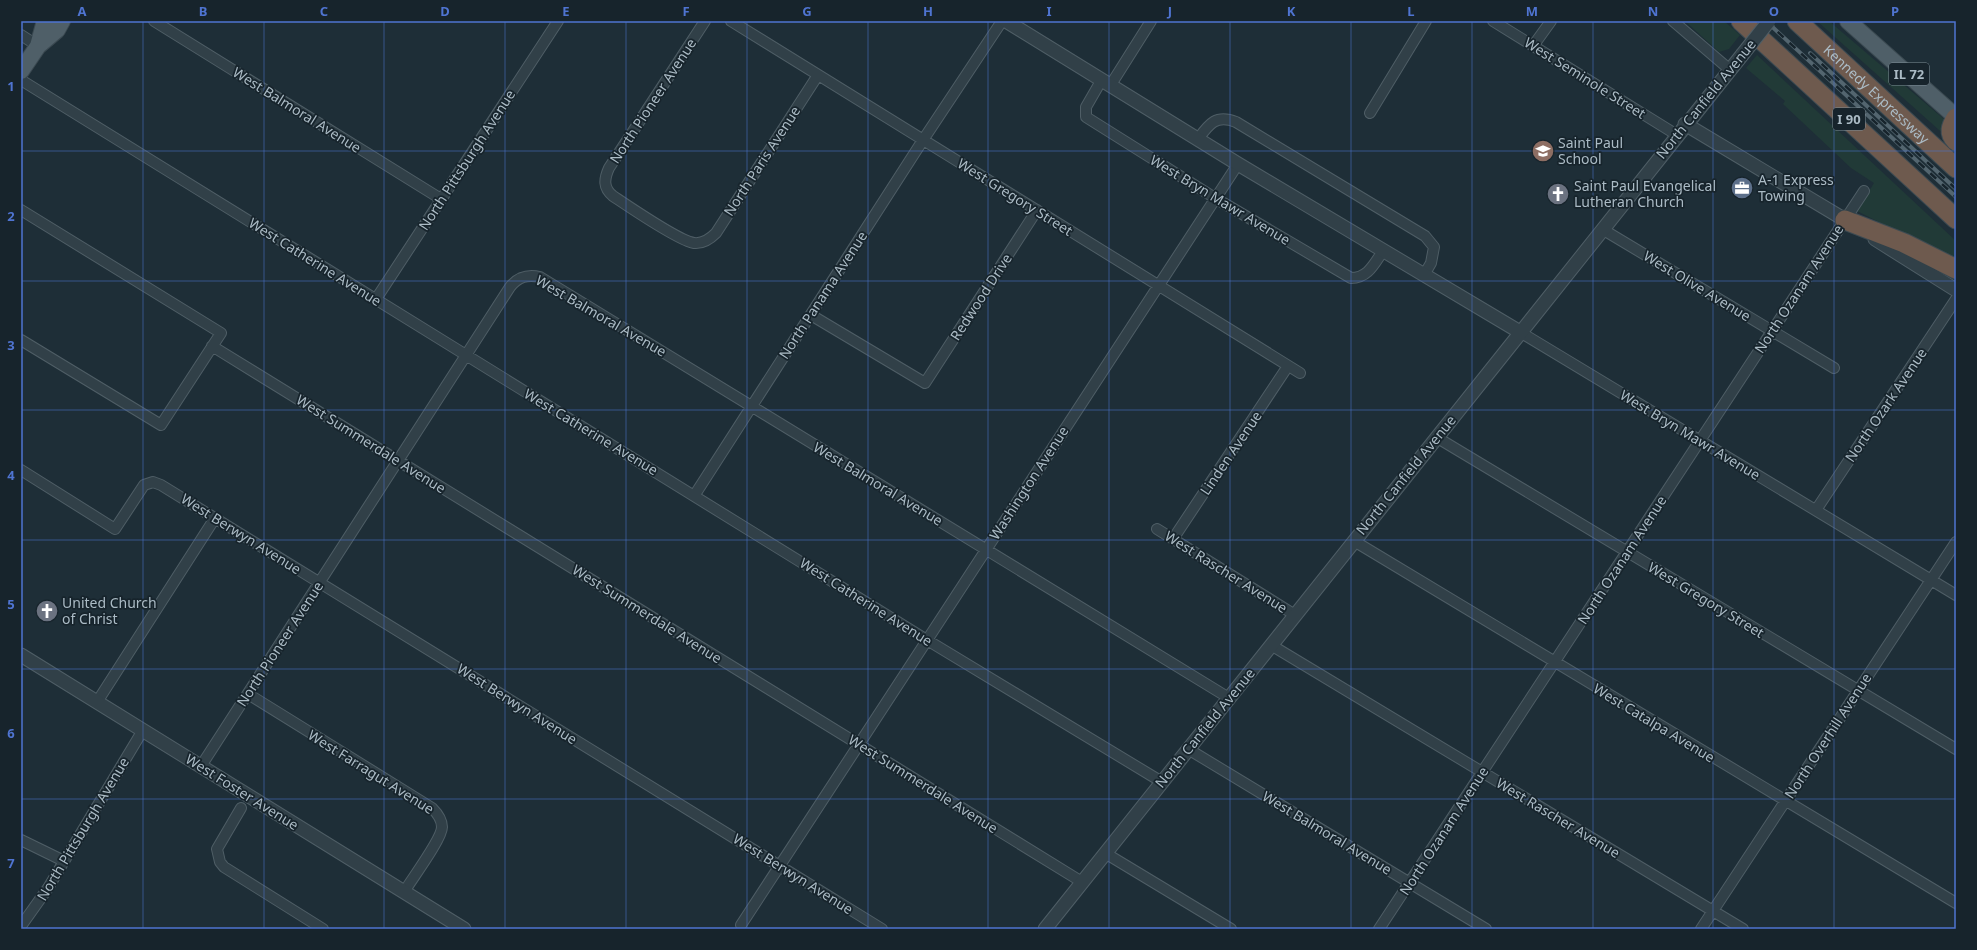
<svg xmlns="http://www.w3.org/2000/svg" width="1977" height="950" viewBox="0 0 1977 950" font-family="'Noto Sans',sans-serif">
<rect width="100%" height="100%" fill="#1e2e37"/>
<path fill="#213a37" d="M1685,21H1724L1740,35L1729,49L1719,52Z
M1817,21H1829L1945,120L1948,138Z
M1757,55L1956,241V261L1857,211L1874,183L1851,168L1783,104L1785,101L1746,68Z"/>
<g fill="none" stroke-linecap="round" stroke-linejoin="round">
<g stroke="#4f5e66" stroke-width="12">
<path id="minor" d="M154,21L441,199
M705,21L609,168C604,179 603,188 613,196C628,206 679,241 694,243C703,244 710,239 716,233L818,75
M731,21L1300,373
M1493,21L1677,135
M1673,21L1729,69
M21,35L38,46
M1533,46L1551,21
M21,80L927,640L1162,782
M1101,81L1086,107V117L1215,198L1351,278C1368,278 1374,264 1383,251
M1110,86L1151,21
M1370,113L1426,21
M1198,139C1209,124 1216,114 1236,122L1425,236L1434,247L1431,263L1424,275
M21,210L221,333L161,425L21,340
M1602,229L1834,368
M376,299L558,21
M811,315L925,383L1037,210
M1520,332L1956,595
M212,346L1082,882
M1436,437L1956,749
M21,470L115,529L144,485L153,482L161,485L882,929
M694,496L923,140L1002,21
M1816,510L1956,299
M1157,529L1295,615
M1173,539L1288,366
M1354,541L1956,903
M1271,645L1743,929
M248,694L432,808C437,813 442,819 442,827C442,839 411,880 404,892
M97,702L215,518
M1188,749L1486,929
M201,766L510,287C518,277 527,274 540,277L1229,698
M241,808L217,849L220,862L224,867L323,929
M21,840L64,861
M1105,853L1231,929
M741,925L1238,164
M21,926L48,888L143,730
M1379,929L1864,191
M1701,929L1956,542"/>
</g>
<g stroke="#4f5e66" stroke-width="15">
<path id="tertiary" d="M1006,21L1238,164L1520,332
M1685,124L1852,224
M1875,239L1956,290
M21,655L464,929
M1045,929L1742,55"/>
</g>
<g stroke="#3b4951" stroke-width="18">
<path id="primary" d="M1848,21L1956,117
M38,46L45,21
M21,71L38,46L57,30L62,21"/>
</g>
<g stroke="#3c4a52" stroke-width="21">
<g id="motorway">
<path d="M1741,21L1956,219"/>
<path id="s1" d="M1797,21L1956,168"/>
<path d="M1956,118C1951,126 1948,133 1956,141"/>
<path d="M1845,220L1904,243L1956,269"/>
</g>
</g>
<use href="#minor" stroke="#314048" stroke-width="10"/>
<use href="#tertiary" stroke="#314048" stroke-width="13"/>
<use href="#primary" stroke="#4f5f68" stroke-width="16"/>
<use href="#motorway" stroke="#6e5a4e" stroke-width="19"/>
<g stroke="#53656f" stroke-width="4">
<path id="rail" d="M1766,21L1956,197
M1810,53L1956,189"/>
</g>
<use href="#rail" stroke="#17242c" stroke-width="2.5" stroke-dasharray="8" stroke-linecap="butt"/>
<g stroke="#4f5e66" stroke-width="15" stroke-linecap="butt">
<path id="tertiary-bridge" d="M1742,55L1769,21"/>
</g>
<use href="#tertiary-bridge" stroke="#314048" stroke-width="13"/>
</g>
<path fill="none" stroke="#4f74d1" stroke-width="1" stroke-opacity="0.55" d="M143,21V929M264,21V929M384,21V929M505,21V929M626,21V929M747,21V929M868,21V929M988,21V929M1109,21V929M1230,21V929M1351,21V929M1472,21V929M1593,21V929M1713,21V929M1834,21V929M21,151H1956M21,281H1956M21,410H1956M21,540H1956M21,669H1956M21,799H1956"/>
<defs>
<g id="school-disc" transform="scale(1.15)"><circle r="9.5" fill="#8d6e63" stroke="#17242c"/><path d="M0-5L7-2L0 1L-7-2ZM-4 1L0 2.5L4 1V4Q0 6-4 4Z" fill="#fff"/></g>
<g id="office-disc" transform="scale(1.15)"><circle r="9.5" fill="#5c6f8a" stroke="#17242c"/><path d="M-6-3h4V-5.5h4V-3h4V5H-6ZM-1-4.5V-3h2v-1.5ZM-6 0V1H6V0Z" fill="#fff"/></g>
<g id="church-disc" transform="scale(1.15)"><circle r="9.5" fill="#6b7280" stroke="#17242c"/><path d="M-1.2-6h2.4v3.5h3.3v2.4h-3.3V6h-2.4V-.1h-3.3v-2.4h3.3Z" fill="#fff"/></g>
</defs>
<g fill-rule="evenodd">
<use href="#school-disc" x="1543" y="151"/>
<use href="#office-disc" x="1742" y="188"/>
<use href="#church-disc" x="1558" y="194"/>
<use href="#church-disc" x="47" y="611"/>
</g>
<g text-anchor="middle" stroke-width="3.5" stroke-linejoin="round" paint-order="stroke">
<g fill="#17242c" stroke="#7f8e97" stroke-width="1">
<rect x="1889" y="63" width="40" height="22" rx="3"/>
<rect x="1833" y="108" width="32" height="22" rx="3"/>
</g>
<g font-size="13" font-weight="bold" fill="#abbbc5">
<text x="1909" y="79">IL 72</text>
<text x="1849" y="124">I 90</text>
</g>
<g font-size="14" fill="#abbbc5" stroke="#17242c">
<text transform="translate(1585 78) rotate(32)" y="5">West Seminole Street</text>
<text dy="5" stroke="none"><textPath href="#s1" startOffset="108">Kennedy Expressway</textPath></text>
<text transform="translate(1706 99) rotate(-51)" y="5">North Canfield Avenue</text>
<text transform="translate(653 101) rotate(-57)" y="5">North Pioneer Avenue</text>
<text transform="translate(297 110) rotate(32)" y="5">West Balmoral Avenue</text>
<text transform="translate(467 160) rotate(-57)" y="5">North Pittsburgh Avenue</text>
<text transform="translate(762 161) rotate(-57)" y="5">North Paris Avenue</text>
<text transform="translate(1015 197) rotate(32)" y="5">West Gregory Street</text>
<text transform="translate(1220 200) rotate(31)" y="5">West Bryn Mawr Avenue</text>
<text transform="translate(315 262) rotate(32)" y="5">West Catherine Avenue</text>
<text transform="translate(1697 286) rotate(31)" y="5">West Olive Avenue</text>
<text transform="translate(1799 289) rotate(-57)" y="5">North Ozanam Avenue</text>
<text transform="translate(823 295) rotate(-57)" y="5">North Panama Avenue</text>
<text transform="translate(981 297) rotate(-57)" y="5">Redwood Drive</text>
<text transform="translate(601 316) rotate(30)" y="5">West Balmoral Avenue</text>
<text transform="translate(1886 405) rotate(-56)" y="5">North Ozark Avenue</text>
<text transform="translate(591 432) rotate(31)" y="5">West Catherine Avenue</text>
<text transform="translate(1690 435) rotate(31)" y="5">West Bryn Mawr Avenue</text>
<text transform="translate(371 444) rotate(32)" y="5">West Summerdale Avenue</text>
<text transform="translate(1231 453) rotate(-56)" y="5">Linden Avenue</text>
<text transform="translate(1406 475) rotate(-51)" y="5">North Canfield Avenue</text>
<text transform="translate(1029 483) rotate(-57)" y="5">Washington Avenue</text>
<text transform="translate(878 484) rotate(31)" y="5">West Balmoral Avenue</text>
<text transform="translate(241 534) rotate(32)" y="5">West Berwyn Avenue</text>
<text transform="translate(1622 560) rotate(-57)" y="5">North Ozanam Avenue</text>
<text transform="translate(1226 572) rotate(32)" y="5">West Rascher Avenue</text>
<text transform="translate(1706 600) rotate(31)" y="5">West Gregory Street</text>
<text transform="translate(866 602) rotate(32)" y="5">West Catherine Avenue</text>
<text transform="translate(647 614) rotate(32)" y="5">West Summerdale Avenue</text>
<text transform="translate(280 644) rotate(-57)" y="5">North Pioneer Avenue</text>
<text transform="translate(517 704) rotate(32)" y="5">West Berwyn Avenue</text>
<text transform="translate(1654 723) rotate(31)" y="5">West Catalpa Avenue</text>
<text transform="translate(1205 728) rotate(-51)" y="5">North Canfield Avenue</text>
<text transform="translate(1828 736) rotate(-57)" y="5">North Overhill Avenue</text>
<text transform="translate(371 772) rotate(32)" y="5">West Farragut Avenue</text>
<text transform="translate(923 784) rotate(32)" y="5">West Summerdale Avenue</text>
<text transform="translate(242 792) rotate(32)" y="5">West Foster Avenue</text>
<text transform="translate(1558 818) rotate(31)" y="5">West Rascher Avenue</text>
<text transform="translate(83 829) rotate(-59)" y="5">North Pittsburgh Avenue</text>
<text transform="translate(1444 831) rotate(-57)" y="5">North Ozanam Avenue</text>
<text transform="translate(1327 833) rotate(31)" y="5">West Balmoral Avenue</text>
<text transform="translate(793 874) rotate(32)" y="5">West Berwyn Avenue</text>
</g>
<g font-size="14" fill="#abbbc5" stroke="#17242c" text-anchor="start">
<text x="1558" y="148">Saint Paul<tspan x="1558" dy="16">School</tspan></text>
<text x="1758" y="185">A-1 Express<tspan x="1758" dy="16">Towing</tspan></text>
<text x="1574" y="191">Saint Paul Evangelical<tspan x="1574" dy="16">Lutheran Church</tspan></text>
<text x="62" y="608">United Church<tspan x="62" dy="16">of Christ</tspan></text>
</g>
</g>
<rect width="1977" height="950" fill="none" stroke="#17242c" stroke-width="44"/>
<rect x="22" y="22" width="1933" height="906" fill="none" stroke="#4f74d1" stroke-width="1.5"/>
<g font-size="13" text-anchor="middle" font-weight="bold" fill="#4f74d1">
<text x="82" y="16">A</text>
<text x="203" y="16">B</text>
<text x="324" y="16">C</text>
<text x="445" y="16">D</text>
<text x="566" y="16">E</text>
<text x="686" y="16">F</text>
<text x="807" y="16">G</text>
<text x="928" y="16">H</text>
<text x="1049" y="16">I</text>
<text x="1170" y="16">J</text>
<text x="1291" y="16">K</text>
<text x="1411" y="16">L</text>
<text x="1532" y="16">M</text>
<text x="1653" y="16">N</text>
<text x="1774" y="16">O</text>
<text x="1895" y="16">P</text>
<text x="11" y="91">1</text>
<text x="11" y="221">2</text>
<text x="11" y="350">3</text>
<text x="11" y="480">4</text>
<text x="11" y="609">5</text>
<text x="11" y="738">6</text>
<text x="11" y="868">7</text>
</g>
</svg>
